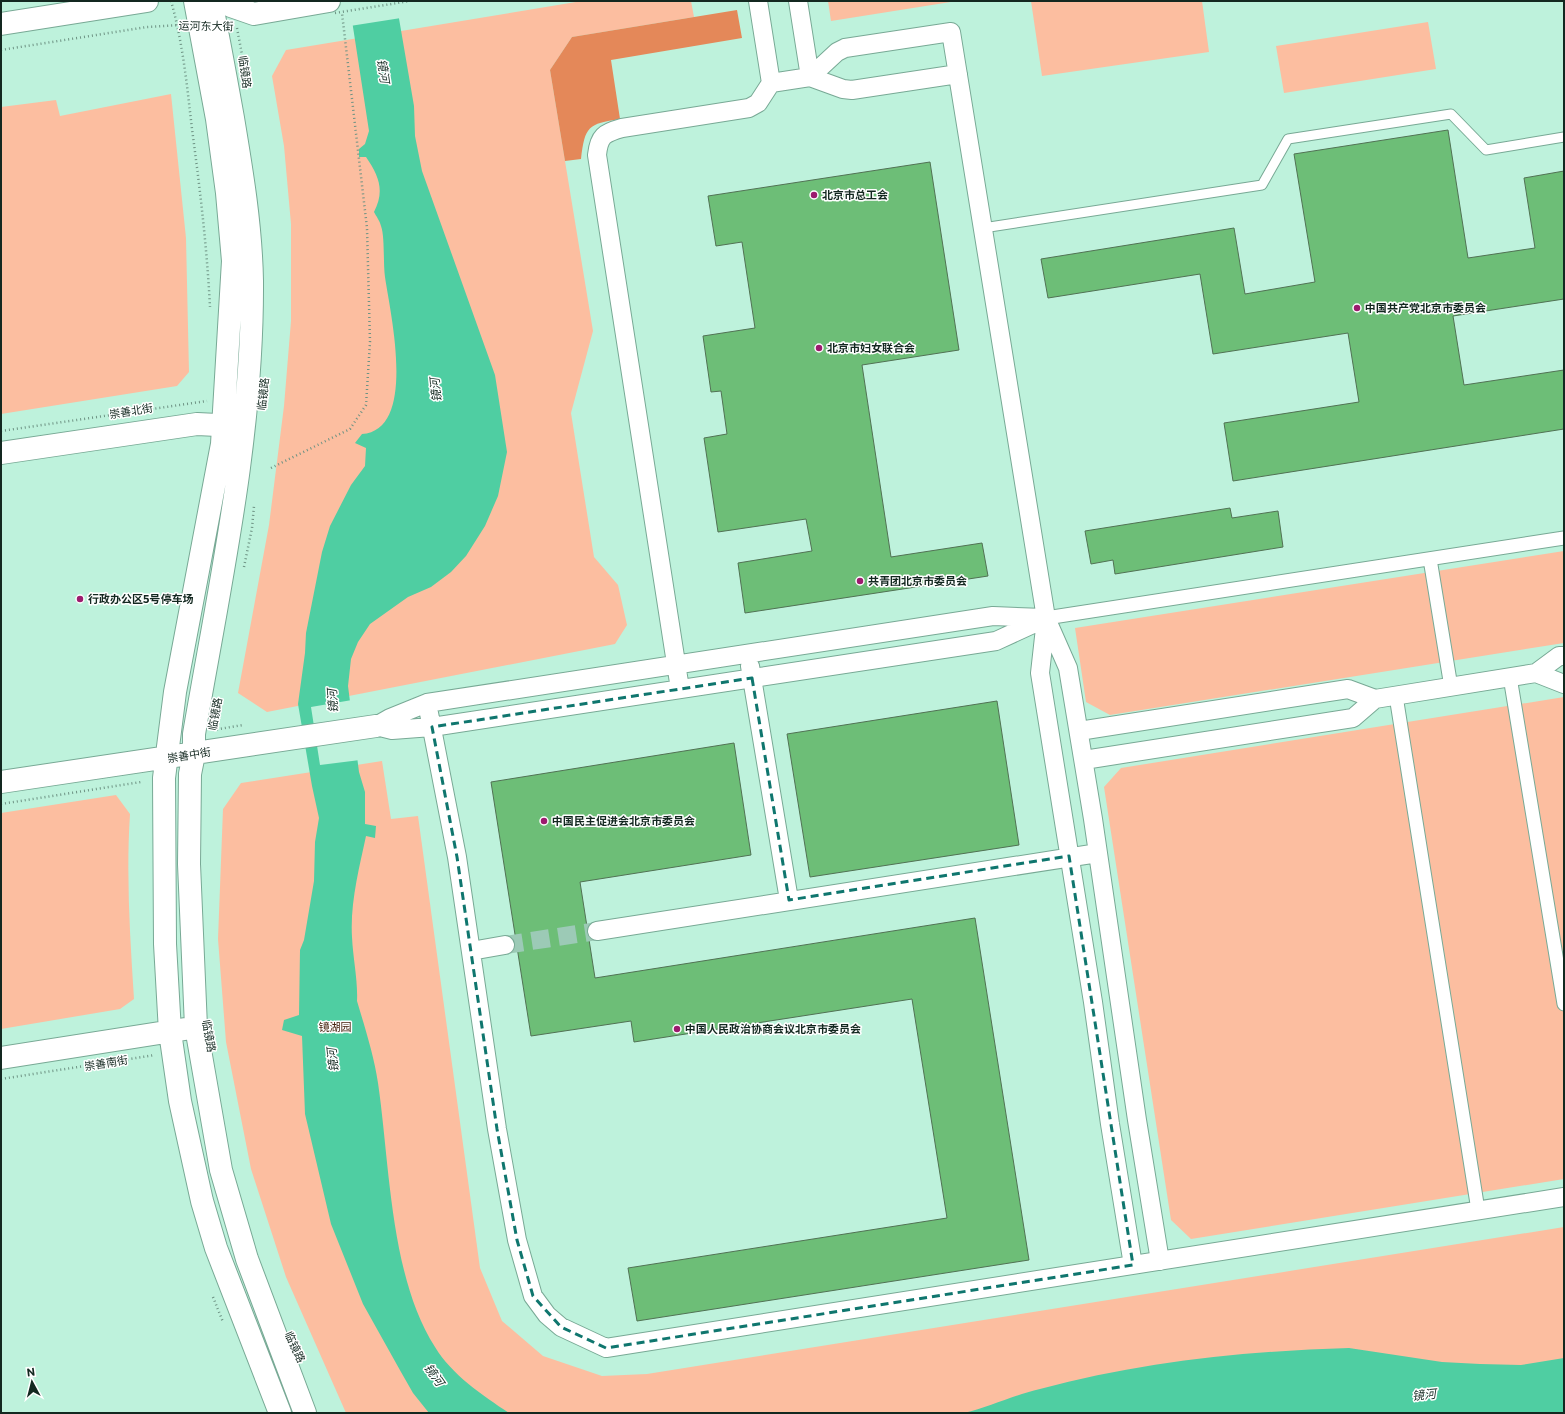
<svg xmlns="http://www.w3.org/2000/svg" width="1565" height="1414" viewBox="0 0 1565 1414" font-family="Commissioner,'Noto Sans SC',sans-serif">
<rect width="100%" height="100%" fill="#bef2dc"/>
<path fill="#fcbea0" d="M582,1H691L694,17L572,37L550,70L593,331L571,413L594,557L618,585L627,625L615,644L267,712L238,693L269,525L284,406L291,321V224L284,146L272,76L286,50Z
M828,1H957L831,21Z
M1031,1H1202L1209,52L1042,76Z
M1428,22L1436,69L1284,93L1276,46Z
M171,94L186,238L189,372L177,386L1,414V107L56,100L60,116Z
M1564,551V643L1110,715L1086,702L1075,628Z
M1564,697V1179L1191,1239L1171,1220L1104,787L1121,768Z
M382,761L391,819L418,816L480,1268L502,1321L543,1356L602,1376L647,1374L1564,1227V1413H346L286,1277L251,1169L226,1042L218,939L223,809L241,783Z
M116,795L130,814C126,876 130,937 134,999L120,1009L1,1029V813Z"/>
<path fill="#e48859" d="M737,10L742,38L611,60L620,119C588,124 585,126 581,159L565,161L550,70L572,37Z"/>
<path fill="#4fcea2" d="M349,1H396L414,106L415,136L422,171L495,375L507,452L498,496L485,526L466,556L451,572L431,587L408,597L370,624L358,642L351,659L348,686L359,772L365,792V824L376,826L375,838L366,836C359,869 350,903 352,937C353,959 358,980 357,1001C365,1028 374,1056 378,1083C390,1165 390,1277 435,1347C452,1375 482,1395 509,1413H429L413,1393L401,1372L363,1304L331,1224L305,1114L302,1036L282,1030L284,1020L299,1015L300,950L304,940L314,881L315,842L319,818L312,786L298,704L305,653L306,633L322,552L330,526L351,485L365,466L366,448L355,443L362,434C418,430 390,312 385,277C383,263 385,237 381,226C380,221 376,216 374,212C385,191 379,176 366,157H359V149L365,144L369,131Z
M1349,1348L1442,1362L1480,1364L1521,1365L1564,1358V1413H964C990,1407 1014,1395 1040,1389C1141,1362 1245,1351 1349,1348Z"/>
<path fill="#bef2dc" d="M347,1H398L401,18L350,26Z
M352,700L360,760L320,765L311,707Z"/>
<path fill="#6dbe77" stroke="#517254" d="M1448,130L1468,258L1535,248L1524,178L1564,171V299L1453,316L1464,385L1564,370V429L1233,481L1224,423L1359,402L1348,333L1213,354L1200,274L1048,298L1041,259L1234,228L1245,294L1315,282L1294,154Z
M930,162L959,350L862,365L891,557L982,543L988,576L745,613L738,563L812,551L806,519L718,532L704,438L727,434L721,391L711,392L703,336L755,328L742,242L716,246L708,196Z
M1230,508L1232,518L1278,511L1283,547L1115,574L1113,560L1091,564L1085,531Z
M997,701L1019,845L810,877L787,734Z
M734,743L751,855L580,882L595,978L975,918L1029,1260L637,1321L628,1268L947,1218L912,999L634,1042L631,1021L531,1036L491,782Z"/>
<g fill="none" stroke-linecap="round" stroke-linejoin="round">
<path stroke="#9ccab6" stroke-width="18" stroke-dasharray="18 9" stroke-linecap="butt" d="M505,945L597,931"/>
<g stroke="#78a995" stroke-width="11">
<path id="service" d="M983,228L1262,185L1288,139L1451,114L1486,150L1564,137"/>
</g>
<g stroke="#78a995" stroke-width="15">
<path id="pedestrian" d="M1430,559L1451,687
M1046,618L1564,538
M1510,677L1564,1004
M1396,696L1478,1210"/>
</g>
<g stroke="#78a995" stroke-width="20">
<path id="minor" d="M798,1L810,77
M810,77L837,52L845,48L951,32L1046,618L1068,668L1093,819L1137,1120L1160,1261
M771,83L810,77L843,89L852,90L958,74
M1046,619L1040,673L1093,1002L1110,1124L1133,1265
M750,666L789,900
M1536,673L1564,684
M680,689L597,155C599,136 604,133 622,128L749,108L758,103L771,83L758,1
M427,703L457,857L497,1129L517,1240L533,1296L547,1315L561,1327L606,1348L1564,1197
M376,726L392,730L432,727L996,641L1046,618
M376,726L390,718L427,703L993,616L1044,618
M1079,731L1348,689L1375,699L1536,673L1559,656H1564
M1084,760L1353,718L1375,699
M597,931L1098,853
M471,951L505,945"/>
</g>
<g stroke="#78a995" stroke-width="24">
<path id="tertiary" d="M195,1L217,119L227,193L233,261L222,444L175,692L164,778L165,944L170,1032L180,1101L202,1201L216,1248L280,1413
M211,1C219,40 226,79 233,118C242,172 251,226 252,281C253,435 220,583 194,734V754L190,774L189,864L196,1027L221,1170L247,1259L305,1413
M224,1L231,6L254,14L329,1
M1,453L197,424L238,426
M1,782L376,726
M1,1058L185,1029"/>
</g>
<g stroke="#78a995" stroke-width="24">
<path id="primary" d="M1,24L147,1"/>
</g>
<path stroke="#6e9384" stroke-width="2.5" stroke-dasharray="1 3" stroke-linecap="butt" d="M171,1C183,43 187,86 192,129C200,189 207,248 210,307
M237,28L246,76
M1,50L147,27L179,25
M1,431L207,401
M271,468L350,429L366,405L370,342L367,228L342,13
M244,567L252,528L254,506
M213,730L243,725
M1,804L141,782
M1,1079L155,1055
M213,1297L223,1322"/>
<use href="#service" stroke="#fff" stroke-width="9"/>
<use href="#pedestrian" stroke="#fff" stroke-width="13"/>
<use href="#minor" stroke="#fff" stroke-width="18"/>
<use href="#tertiary" stroke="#fff" stroke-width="22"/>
<use href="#primary" stroke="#fff" stroke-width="22"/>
<path stroke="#6e9384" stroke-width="2.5" stroke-dasharray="1 3" stroke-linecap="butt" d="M335,13L410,1"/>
</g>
<path fill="none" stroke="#0f766e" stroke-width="3" stroke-dasharray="8 5" stroke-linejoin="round" d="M752,678L789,900L1069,856L1133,1265L606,1348L561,1327L533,1296L517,1240L497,1129L457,857L432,727Z"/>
<g fill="#9c1b6e" stroke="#fff" stroke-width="1.5">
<circle cx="814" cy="195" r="4"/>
<circle cx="1357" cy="308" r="4"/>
<circle cx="819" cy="348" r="4"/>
<circle cx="860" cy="581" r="4"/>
<circle cx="80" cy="599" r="4"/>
<circle cx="544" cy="821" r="4"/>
<circle cx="677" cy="1029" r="4"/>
</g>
<g text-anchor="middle" stroke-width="3" stroke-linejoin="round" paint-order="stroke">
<g font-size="11" fill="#132820" stroke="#fff">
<text transform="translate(206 26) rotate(1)" y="4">运河东大街</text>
<text transform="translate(245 72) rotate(82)" y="4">临镜路</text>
<text transform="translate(263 394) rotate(-84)" y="4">临镜路</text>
<text transform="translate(131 411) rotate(-9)" y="4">崇善北街</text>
<text transform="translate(215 714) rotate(-80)" y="4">临镜路</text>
<text transform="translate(189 755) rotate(-9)" y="4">崇善中街</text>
<text transform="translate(209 1036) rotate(80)" y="4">临镜路</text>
<text transform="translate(106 1063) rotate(-9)" y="4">崇善南街</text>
<text transform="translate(295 1347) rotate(65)" y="4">临镜路</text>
</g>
<g font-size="11" font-weight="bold" fill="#132820" stroke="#fff" text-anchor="start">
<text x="822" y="199">北京市总工会</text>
<text x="1365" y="312">中国共产党北京市委员会</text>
<text x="827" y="352">北京市妇女联合会</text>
<text x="868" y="585">共青团北京市委员会</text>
<text x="88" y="603">行政办公区5号停车场</text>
<text x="552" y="825">中国民主促进会北京市委员会</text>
<text x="685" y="1033">中国人民政治协商会议北京市委员会</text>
</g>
<g font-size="11" fill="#46220e" stroke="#fff">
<text x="335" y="1031">镜湖园</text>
</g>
<g font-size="12" font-style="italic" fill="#192e26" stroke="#fff">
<text transform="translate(383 71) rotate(81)" y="4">镜河</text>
<text transform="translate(436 390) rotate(-96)" y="4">镜河</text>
<text transform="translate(333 701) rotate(-94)" y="4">镜河</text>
<text transform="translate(333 1060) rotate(-96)" y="4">镜河</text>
<text transform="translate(434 1375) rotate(55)" y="4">镜河</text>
<text transform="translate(1424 1395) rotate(-6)" y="4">镜河</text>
</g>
</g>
<rect width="1565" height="1414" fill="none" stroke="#132820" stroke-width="4"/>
<g transform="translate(32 1382) rotate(353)" stroke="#ffffff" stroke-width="3" paint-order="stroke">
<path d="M0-3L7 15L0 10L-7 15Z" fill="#132820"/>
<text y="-6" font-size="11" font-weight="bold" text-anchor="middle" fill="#132820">N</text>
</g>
</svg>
